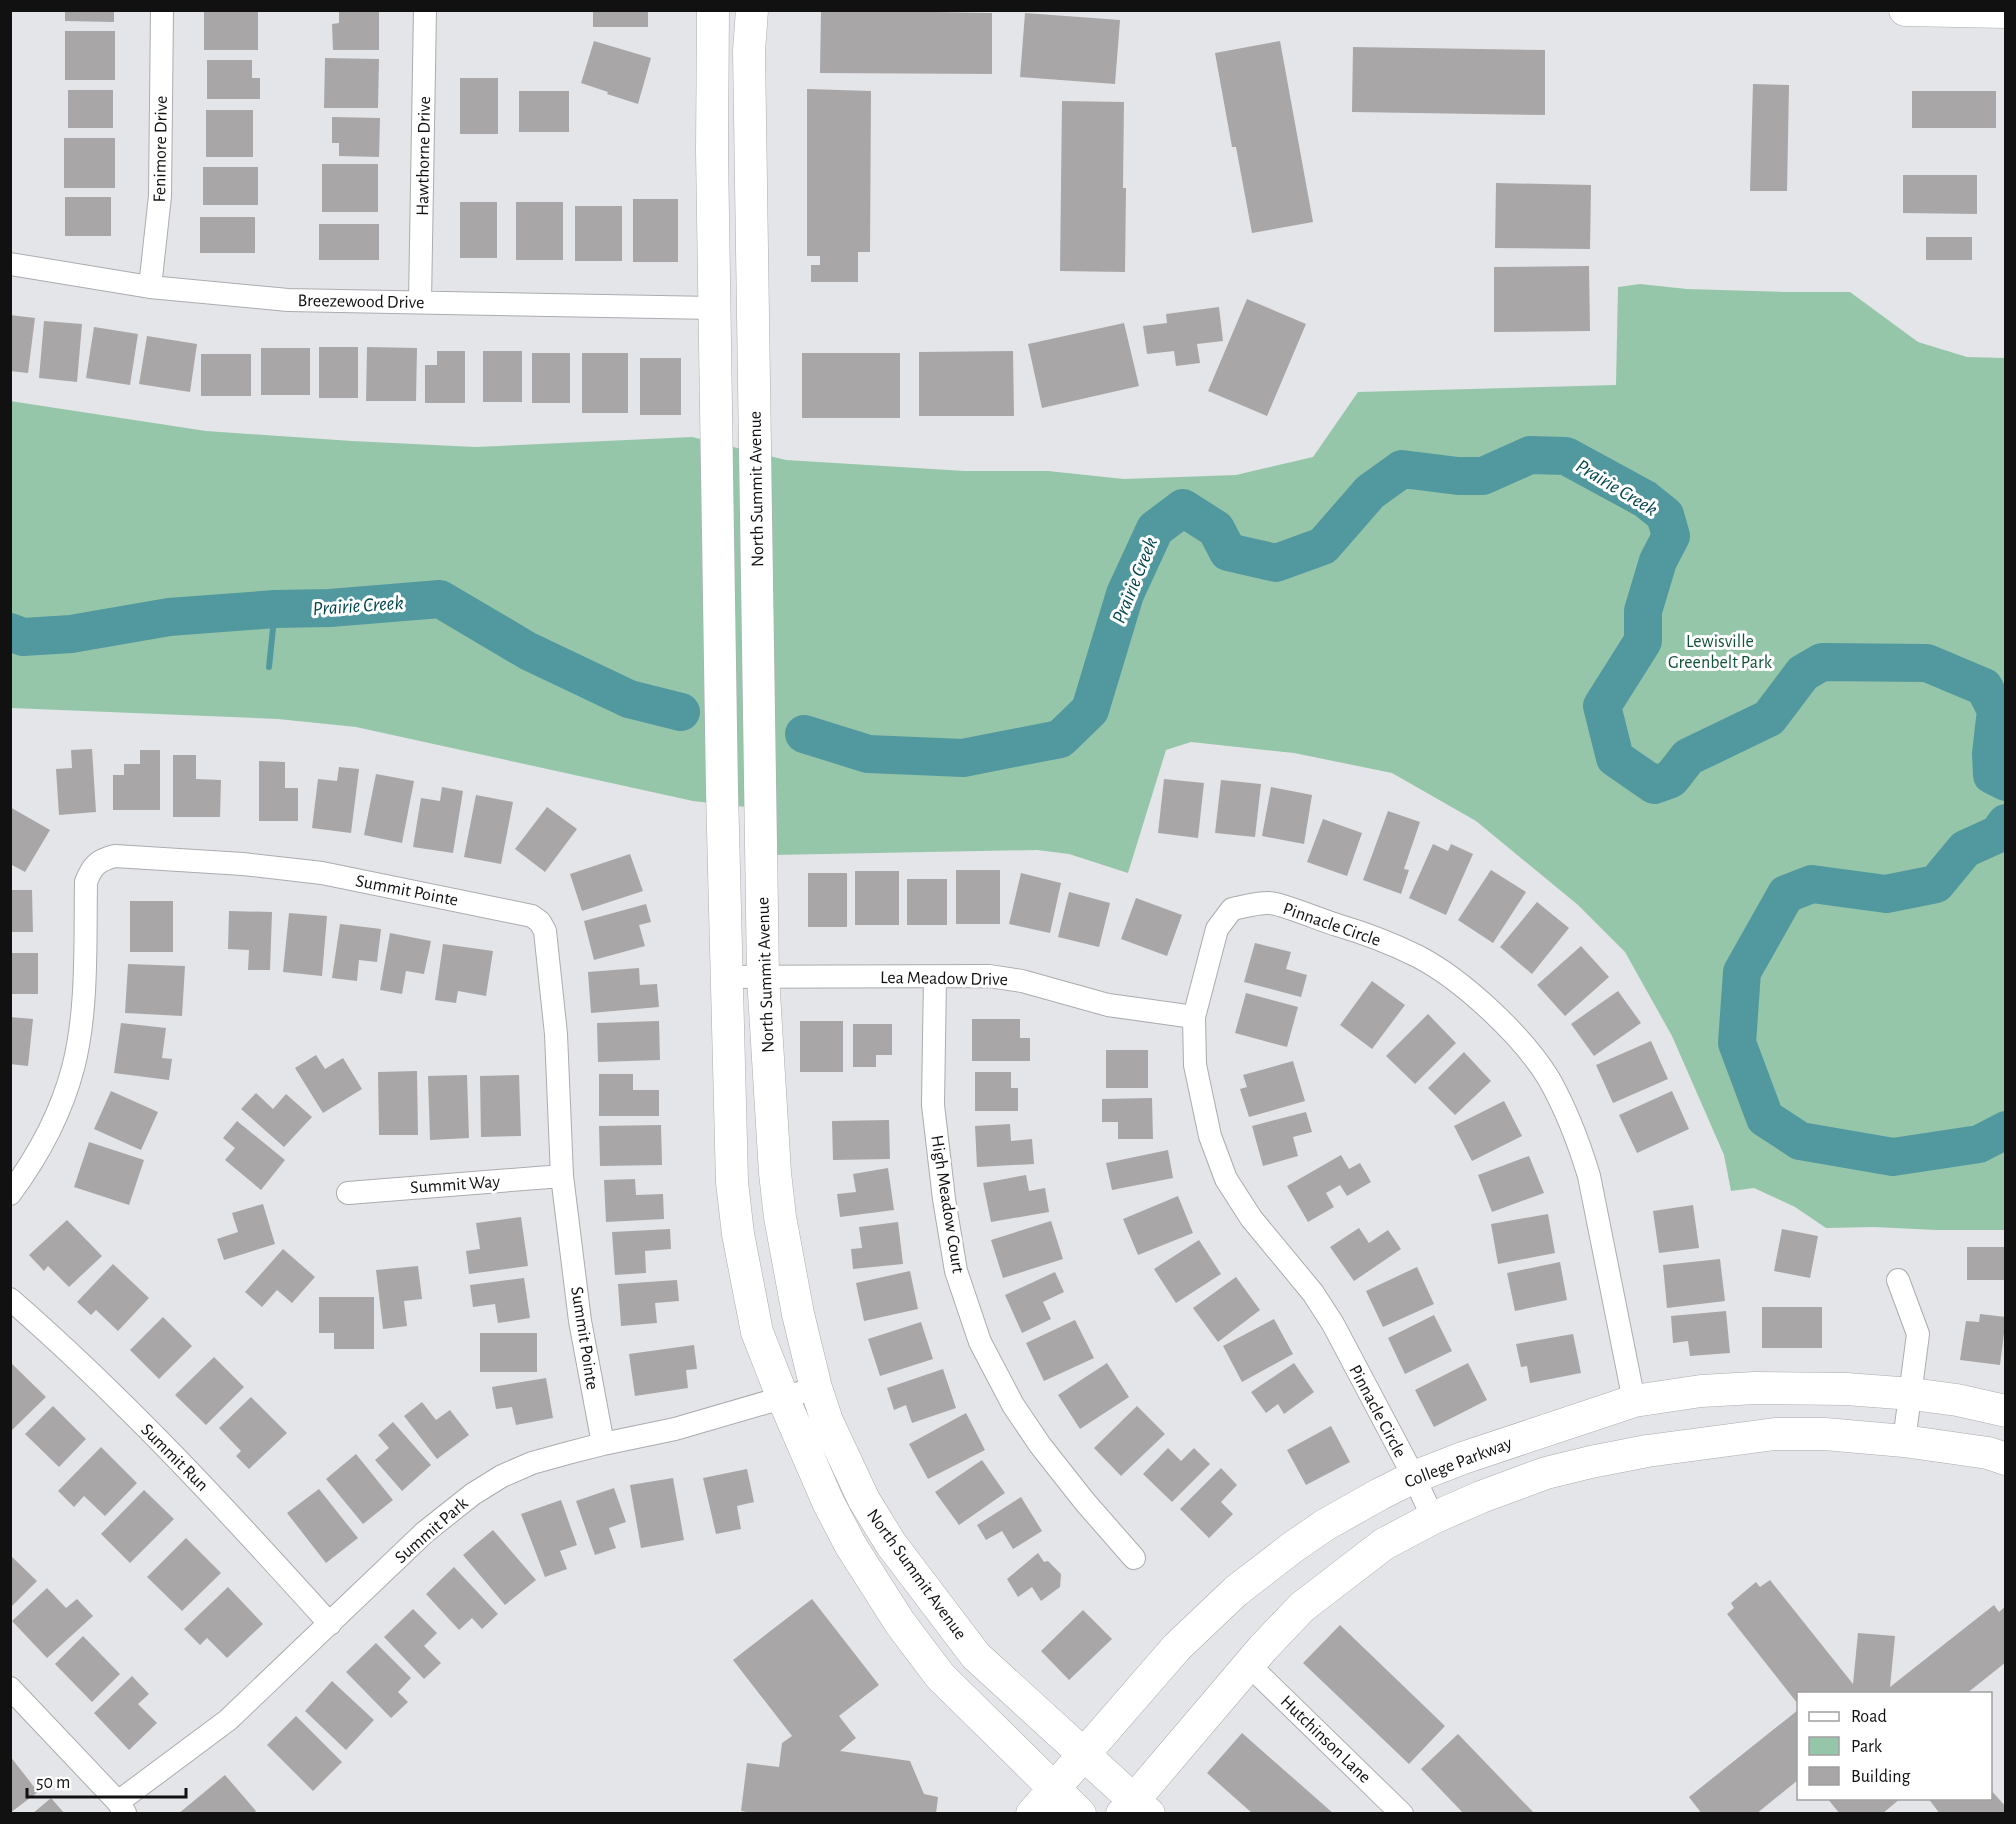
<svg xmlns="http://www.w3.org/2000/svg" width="2016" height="1824" viewBox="0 0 2016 1824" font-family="'Alegreya Sans',sans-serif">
<rect width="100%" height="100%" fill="#e4e5e8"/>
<path fill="#96c6aa" d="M1640,284L1687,289L1785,292H1850L1918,342L1967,357L2005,358V1230H1936L1874,1227L1826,1228L1795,1207L1754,1188L1731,1191L1724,1155L1672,1036L1625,952L1578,905L1476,821L1392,773L1294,753L1191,742L1166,750L1128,873L1069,854L1037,850L773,855L772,810L693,801L356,727L278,719L11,708L10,401L206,431L352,441L475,447L692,437L786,460L965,471H1048L1124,479L1236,475L1313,457L1358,392L1616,385L1618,287Z"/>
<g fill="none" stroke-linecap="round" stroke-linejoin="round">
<path stroke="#52989f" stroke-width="6" d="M269,667L275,609"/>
<path stroke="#52989f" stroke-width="38" d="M10,632L23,637L71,634L169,617L275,609L330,608L440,599L528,651L629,699L681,712
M804,734L868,754L963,758L1060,739L1090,710L1125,594L1155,529L1183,508L1216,529L1228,552L1276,563L1323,546L1370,492L1402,469L1458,476H1483L1530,455L1566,456L1645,499L1665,515L1671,536L1658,561L1643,611V641L1602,706L1615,758L1654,785L1671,779L1688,757L1769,718L1803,673L1822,662L1927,663L1984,687L1996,710L1991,754L1992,775L2006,782
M2006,823L1998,834L1965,849L1936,884L1886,894L1812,884L1786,894L1742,972L1737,1043L1765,1118L1800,1141L1893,1157L1979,1144L2006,1130"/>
</g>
<path fill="#a9a6a7" d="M65,10H114V22L65,21Z
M204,10H258V50H204Z
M379,10V50H333L332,24L339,23V11Z
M593,10H648V27H593Z
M821,10L992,13V74L820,73Z
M1025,13L1120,20L1115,84L1020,77Z
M65,31H115V80H65Z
M594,41L651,58L638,104L607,94L608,92L581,83Z
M1280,41L1313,222L1252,233L1236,147H1232L1215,53Z
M1353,47L1545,50V115L1352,112Z
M325,58L379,59L378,108H324Z
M207,60H252V78H260V99H207Z
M460,78H498V134H460Z
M1753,84L1789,85L1787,191H1750Z
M807,89L871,91L870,252H858V282H811V265H820V256H807Z
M68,90H113V128H68Z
M519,91H569V132H519Z
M1912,91H1996V128H1912Z
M1062,101L1124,102L1123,188H1126L1125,272L1060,271Z
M206,110H253V157H206Z
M332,117L380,118L379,157L339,156V143H332Z
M64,138H115V188H64Z
M322,164H378V212H322Z
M203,167H258V205H203Z
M1903,175H1977V214L1903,213Z
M1496,183L1591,185L1590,249L1495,248Z
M65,197H111V236H65Z
M633,199H678V262H633Z
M460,202H497V258H460Z
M516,202H563V260H516Z
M575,206H622V261H575Z
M200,217H255V253H200Z
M319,224H379V260H319Z
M1926,237H1972V260H1926Z
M1589,266L1590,331L1494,332V267Z
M1247,299L1306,324L1267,416L1208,391Z
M1219,307L1223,341L1197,344L1200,363L1176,366L1174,351L1147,354L1143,326L1167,323L1166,314Z
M10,315L35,318L28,373L10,371Z
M44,321L82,324L77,382L39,378Z
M1124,323L1139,386L1042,408L1028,344Z
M94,327L138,334L130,385L86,378Z
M147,336L197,344L190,392L139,384Z
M319,347H358V398H319Z
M367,347L417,348L416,401H366Z
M261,348H310V395H261Z
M437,351H465V403H425V365H437Z
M483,351H522V402H483Z
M1013,351L1014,416H919V352Z
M532,353H570V403H532Z
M582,353H628V413H582Z
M802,353H900V418H802Z
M201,354H251V396H201Z
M640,358H681V415H640Z
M92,749L96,812L59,815L56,769L72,768L71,750Z
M140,750H160V810H113V775H124V764H140Z
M173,755H196V779L221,780L220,817H173Z
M259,761L285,762V788H298V821H259Z
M339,767L359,769L351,833L312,828L318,779L337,781Z
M376,774L414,781L402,843L364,835Z
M1164,779L1204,783L1198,838L1158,833Z
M1221,780L1261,784L1255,837L1215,833Z
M442,787L463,791L453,853L413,847L421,798L440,801Z
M1271,787L1312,795L1304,844L1262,836Z
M476,795L513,802L501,864L464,857Z
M10,807L50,830L25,872L10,864Z
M547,807L577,829L545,872L515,849Z
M1388,811L1420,822L1404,869L1409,870L1401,894L1363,880Z
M1323,819L1362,833L1347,876L1307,862Z
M1433,844L1448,851L1451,844L1473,854L1446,915L1409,898Z
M630,854L643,891L582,911L570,874Z
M956,870H1000V924H956Z
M1491,870L1526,892L1493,943L1458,920Z
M855,871H899V925H855Z
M808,873H847V927H808Z
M1021,873L1061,883L1050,933L1009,924Z
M907,879H947V925H907Z
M10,890H32L33,932H10Z
M1069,892L1110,903L1099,947L1058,937Z
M1136,898L1182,915L1167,956L1121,939Z
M130,901H173V952H130Z
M1537,902L1569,928L1532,974L1500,947Z
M646,904L651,922L639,925L645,946L594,960L584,921Z
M229,911L272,912L270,970H248L249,950L228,949Z
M289,913L327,916L322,976L283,972Z
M340,924L381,929L377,962L359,960L357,981L332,978Z
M390,933L431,941L424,974L406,971L402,994L380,990Z
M1255,943L1291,952L1286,969L1307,975L1301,997L1244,982Z
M443,944L493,951L486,996L458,991L456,1003L435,1000Z
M1581,946L1609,977L1565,1016L1537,985Z
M10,953H38V994H10Z
M128,964L185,966L182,1016L125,1013Z
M639,968L640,985L657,984L659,1007L591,1013L588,972Z
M1372,981L1405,1005L1372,1049L1340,1025Z
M1618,991L1641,1023L1594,1056L1571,1024Z
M1246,993L1298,1007L1287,1047L1235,1033Z
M1428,1014L1456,1043L1415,1084L1386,1056Z
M10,1017L33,1019L28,1066L10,1064Z
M972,1019H1020V1038H1030V1061H972Z
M659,1021L660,1060L598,1062L597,1023Z
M800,1021H843V1072H800Z
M121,1023L166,1028L162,1058L172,1059L169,1080L114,1073Z
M853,1024H892V1055H876V1067H853Z
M1651,1041L1668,1079L1613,1103L1596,1065Z
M1106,1050H1148V1088H1106Z
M1464,1052L1491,1081L1455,1115L1428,1088Z
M316,1055L325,1069L343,1058L362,1089L323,1113L295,1068Z
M1293,1061L1305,1101L1249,1117L1240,1089L1247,1087L1243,1075Z
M417,1071L418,1135H379L378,1072Z
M975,1072H1011V1088H1018V1111H975Z
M599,1074H633V1090H659V1116H599Z
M467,1075L469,1138L430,1140L428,1076Z
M519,1075L521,1136L481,1137L480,1076Z
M111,1091L158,1112L141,1150L94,1129Z
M1672,1091L1689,1129L1637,1153L1619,1115Z
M256,1093L273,1109L286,1094L312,1117L284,1147L241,1109Z
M1152,1098L1153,1139H1118V1122H1102V1099Z
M1504,1101L1522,1136L1472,1161L1454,1126Z
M1306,1112L1312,1132L1293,1137L1298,1156L1263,1166L1252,1126Z
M889,1120L890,1159L833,1160L832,1121Z
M237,1121L285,1160L261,1190L225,1160L235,1148L223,1138Z
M1010,1124L1011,1141L1032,1139L1034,1164L977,1167L975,1126Z
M661,1125L662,1165L600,1166L599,1126Z
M89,1142L144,1160L129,1205L74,1187Z
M1168,1150L1173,1178L1112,1190L1106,1163Z
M1341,1155L1349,1169L1360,1163L1371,1182L1347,1196L1340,1185L1326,1193L1334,1207L1308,1222L1287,1186Z
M1529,1156L1544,1193L1492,1212L1478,1175Z
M888,1168L894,1210L840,1217L837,1194L856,1192L853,1174Z
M1026,1175L1029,1191L1045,1188L1049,1212L991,1222L983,1183Z
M635,1179L636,1195L663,1194L664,1219L606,1222L604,1180Z
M1178,1196L1193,1233L1138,1255L1123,1219Z
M263,1204L275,1244L224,1260L217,1239L238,1232L232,1213Z
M1693,1205L1699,1248L1659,1253L1653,1211Z
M1548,1214L1555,1253L1498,1264L1491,1224Z
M521,1217L528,1266L469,1274L466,1251L480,1249L476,1223Z
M67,1220L102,1256L69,1287L48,1266L44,1271L29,1255Z
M1051,1221L1063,1259L1003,1278L991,1240Z
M898,1222L903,1264L853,1269L851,1249L862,1248L859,1227Z
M1359,1228L1369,1243L1388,1230L1401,1249L1354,1281L1330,1247Z
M670,1229L671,1249L645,1251L646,1273L615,1275L612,1232Z
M1782,1229L1818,1236L1810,1278L1774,1271Z
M1199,1240L1221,1274L1176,1303L1154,1269Z
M1967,1247H2006V1280H1967Z
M283,1249L315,1277L292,1303L277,1290L262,1307L245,1292Z
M1720,1259L1725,1301L1667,1308L1663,1265Z
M1560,1262L1567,1300L1515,1311L1507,1273Z
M113,1264L149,1298L118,1331L96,1310L91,1315L77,1302Z
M418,1266L422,1299L404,1301L407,1326L383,1329L376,1270Z
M1417,1267L1434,1304L1383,1327L1366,1291Z
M910,1271L918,1309L864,1321L856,1283Z
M1055,1272L1064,1292L1043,1302L1051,1319L1022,1333L1005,1295Z
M1236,1277L1260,1310L1218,1342L1193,1308Z
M524,1278L530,1318L498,1323L495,1304L473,1307L470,1285Z
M677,1280L679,1301L655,1303L657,1323L621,1326L618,1284Z
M319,1297H374V1349H334V1333H319Z
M1762,1307H1822V1348H1762Z
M1726,1311L1730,1353L1690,1356L1688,1341L1673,1343L1671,1316Z
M1980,1314L2006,1317L2000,1365L1960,1360L1966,1321L1979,1322Z
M1434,1315L1452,1351L1405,1374L1388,1338Z
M163,1317L192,1346L159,1379L130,1350Z
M1274,1319L1293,1354L1242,1382L1223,1346Z
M1075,1320L1094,1358L1044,1381L1026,1343Z
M921,1322L933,1359L880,1376L868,1339Z
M480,1333H537V1372H480Z
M1573,1334L1581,1373L1530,1383L1527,1366L1521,1367L1516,1344Z
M694,1345L697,1369L686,1370L688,1388L635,1396L629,1354Z
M214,1357L244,1387L206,1425L175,1395Z
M10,1362L46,1397L10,1432Z
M1107,1363L1129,1397L1080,1429L1058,1395Z
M1294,1363L1314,1392L1284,1414L1278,1404L1266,1413L1251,1392Z
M1468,1363L1487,1400L1434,1427L1415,1390Z
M943,1369L956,1408L912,1423L906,1405L894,1410L887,1388Z
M546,1378L553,1418L516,1425L512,1407L496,1409L492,1387Z
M251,1397L287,1433L249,1469L236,1456L241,1451L219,1428Z
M422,1402L436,1420L450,1410L469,1435L437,1459L404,1416Z
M53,1406L86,1439L59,1467L25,1434Z
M1137,1406L1165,1434L1121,1476L1094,1448Z
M966,1413L985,1450L928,1479L909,1444Z
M393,1422L431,1465L402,1491L375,1460L389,1448L378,1435Z
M1331,1426L1350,1462L1306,1485L1287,1450Z
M101,1447L137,1483L105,1516L84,1496L74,1507L58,1491Z
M1168,1448L1181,1461L1194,1448L1210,1464L1172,1502L1143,1474Z
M356,1454L393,1500L363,1524L326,1479Z
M982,1460L1005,1493L959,1525L935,1492Z
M1221,1468L1237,1485L1221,1502L1233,1514L1209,1538L1180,1509Z
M747,1469L754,1502L737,1506L741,1529L716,1534L703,1478Z
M673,1478L684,1540L641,1548L630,1485Z
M614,1488L626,1522L609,1528L616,1548L595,1555L576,1501Z
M319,1489L358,1538L326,1563L287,1513Z
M144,1490L174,1519L130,1563L101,1534Z
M1021,1497L1042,1531L1013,1549L1002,1531L986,1540L977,1525Z
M561,1500L577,1545L560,1551L567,1569L545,1577L521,1514Z
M493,1530L536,1580L505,1605L463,1555Z
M186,1538L221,1573L182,1611L147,1577Z
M1038,1553L1044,1562L1048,1561L1061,1574L1060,1587L1041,1601L1032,1587L1018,1597L1007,1579Z
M10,1555L37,1581L10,1608Z
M454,1567L498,1614L482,1629L472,1618L459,1630L426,1594Z
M1770,1580L1853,1684L1858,1633L1895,1636L1890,1687L1994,1605L1999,1612L2006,1606V1662L1966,1694H1798V1704L1727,1614L1734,1608L1731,1603L1756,1582L1760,1587Z
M228,1587L263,1624L227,1658L207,1638L200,1645L184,1629Z
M47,1588L66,1608L77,1599L93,1616L47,1658L12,1621Z
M812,1599L879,1685L839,1716L856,1738L840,1751L910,1761L924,1794L938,1797L936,1814H758L741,1811L747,1763L779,1767L782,1743L792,1736L733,1660Z
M413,1609L437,1633L424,1646L441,1663L424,1679L384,1637Z
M1083,1610L1112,1639L1069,1680L1041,1651Z
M1340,1625L1445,1726L1409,1764L1303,1663Z
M83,1636L120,1674L92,1702L55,1664Z
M376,1643L411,1678L398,1692L408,1702L391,1718L346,1672Z
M132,1676L149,1694L138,1704L157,1723L129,1750L94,1713Z
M332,1681L374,1720L346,1750L305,1711Z
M1798,1710V1780L1756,1814H1702L1689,1797Z
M296,1716L342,1762L313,1791L267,1745Z
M1242,1733L1334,1814H1253L1207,1773Z
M1458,1734L1535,1814H1464L1421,1769Z
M10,1756L38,1792L10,1813Z
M225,1775L256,1811L253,1814H178Z
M1990,1789L2006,1807V1814H1940L1928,1798H1990Z
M51,1798L65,1814H32Z
M1827,1798H1901L1882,1814H1840Z"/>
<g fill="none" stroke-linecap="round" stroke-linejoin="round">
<g stroke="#abacaf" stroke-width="24">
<path id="street" d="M10,264L150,287L288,300L714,308
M150,287L160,196L162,10
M420,302L425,10
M726,977L989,976L1022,981L1108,1005L1194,1017
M935,977L933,1105L944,1199L956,1271L980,1342L1013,1405L1040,1445L1085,1502L1134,1558
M348,1193L562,1176
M10,1194C38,1156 61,1114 73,1068C88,1012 85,940 86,882C92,866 98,860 115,856L243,864L322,873L532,916L540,922L545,931L556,1034L562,1176L580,1321L603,1444
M1898,1280L1918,1334L1904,1441
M10,1299C125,1399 228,1511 330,1624
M1433,1518L1414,1477L1333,1324L1313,1293L1251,1218L1226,1179L1210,1136L1195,1065L1194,1017L1217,929L1232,909C1243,907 1256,903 1267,903C1278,902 1323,921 1337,925C1364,933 1391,943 1417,956C1462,979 1523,1036 1549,1079C1566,1109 1579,1143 1589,1176L1634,1401
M1249,1665L1402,1814
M10,1688L118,1802L125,1813
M118,1802L228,1720L425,1532L473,1494L502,1476L532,1463L568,1453L603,1444L675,1429L816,1388"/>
</g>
<g stroke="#abacaf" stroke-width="33">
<path id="secondary" d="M713,10L712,151L722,791L732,1182L738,1234L757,1332L783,1398L828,1502L851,1546L900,1623L940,1676L1080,1814
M752,10L749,51L763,977L775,1173L780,1217L798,1314L816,1388L827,1421L864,1500L891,1544L976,1656L1149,1814
M1905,10L2006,12
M1032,1814L1177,1647L1236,1591L1293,1547L1325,1525L1380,1494L1414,1477L1463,1458L1634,1401L1701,1391L1755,1388L1846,1389L1912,1394L1957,1400L2006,1411
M1122,1814L1263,1648L1302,1607L1384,1544L1433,1518L1481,1497L1546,1473L1591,1462L1647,1451L1775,1434H1825L1904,1441L1988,1453L2006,1459"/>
</g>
<use href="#street" stroke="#fff" stroke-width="22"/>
<use href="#secondary" stroke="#fff" stroke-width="32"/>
</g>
<g text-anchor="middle" stroke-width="6" stroke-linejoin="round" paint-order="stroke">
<g font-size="18" fill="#111112" stroke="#fff">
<text transform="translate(160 149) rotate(-89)" y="6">Fenimore Drive</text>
<text transform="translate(423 156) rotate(-89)" y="6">Hawthorne Drive</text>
<text transform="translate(361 301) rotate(1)" y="6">Breezewood Drive</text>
<text transform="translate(756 489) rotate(-91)" y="6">North Summit Avenue</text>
<text transform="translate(407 890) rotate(11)" y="6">Summit Pointe</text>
<text transform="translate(1332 924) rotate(19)" y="6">Pinnacle Circle</text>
<text transform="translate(765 975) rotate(-92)" y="6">North Summit Avenue</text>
<text transform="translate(944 978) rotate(1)" y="6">Lea Meadow Drive</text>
<text transform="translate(455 1184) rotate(-4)" y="6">Summit Way</text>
<text transform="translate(948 1204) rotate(81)" y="6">High Meadow Court</text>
<text transform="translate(585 1338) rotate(81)" y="6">Summit Pointe</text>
<text transform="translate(1378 1411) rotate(62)" y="6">Pinnacle Circle</text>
<text transform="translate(175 1457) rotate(45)" y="6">Summit Run</text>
<text transform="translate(1458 1462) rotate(-21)" y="6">College Parkway</text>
<text transform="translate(431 1530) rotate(-41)" y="6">Summit Park</text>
<text transform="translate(917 1574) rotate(54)" y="6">North Summit Avenue</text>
<text transform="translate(1326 1739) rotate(44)" y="6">Hutchinson Lane</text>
</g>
<g font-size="18" fill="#115336" stroke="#fff">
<text x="1720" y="647">Lewisville<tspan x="1720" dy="21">Greenbelt Park</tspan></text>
</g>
<g font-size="20" font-style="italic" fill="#01464c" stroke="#fff">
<text transform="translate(1617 487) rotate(31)" y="7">Prairie Creek</text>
<text transform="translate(1134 580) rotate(-68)" y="7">Prairie Creek</text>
<text transform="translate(358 605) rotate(-4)" y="7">Prairie Creek</text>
</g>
</g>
<rect width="2016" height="1824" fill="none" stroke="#111112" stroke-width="24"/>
<rect x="1797" y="1692" width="195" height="108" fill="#ffffff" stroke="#a0a0a0" stroke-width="1.5"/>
<rect x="1809" y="1712" width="30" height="9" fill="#ffffff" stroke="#a0a0a0" stroke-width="1.5"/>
<text x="1851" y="1722" font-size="18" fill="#111112">Road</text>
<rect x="1809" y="1737" width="30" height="18" fill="#96c6aa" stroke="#a0a0a0" stroke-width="1.5"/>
<text x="1851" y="1752" font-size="18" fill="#111112">Park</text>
<rect x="1809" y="1767" width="30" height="18" fill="#a9a6a7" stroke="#a0a0a0" stroke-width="1.5"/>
<text x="1851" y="1782" font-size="18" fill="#111112">Building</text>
<path d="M27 1788v9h159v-9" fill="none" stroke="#111112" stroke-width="3"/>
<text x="36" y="1788" font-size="18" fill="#111112" stroke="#ffffff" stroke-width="4.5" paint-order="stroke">50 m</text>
</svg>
